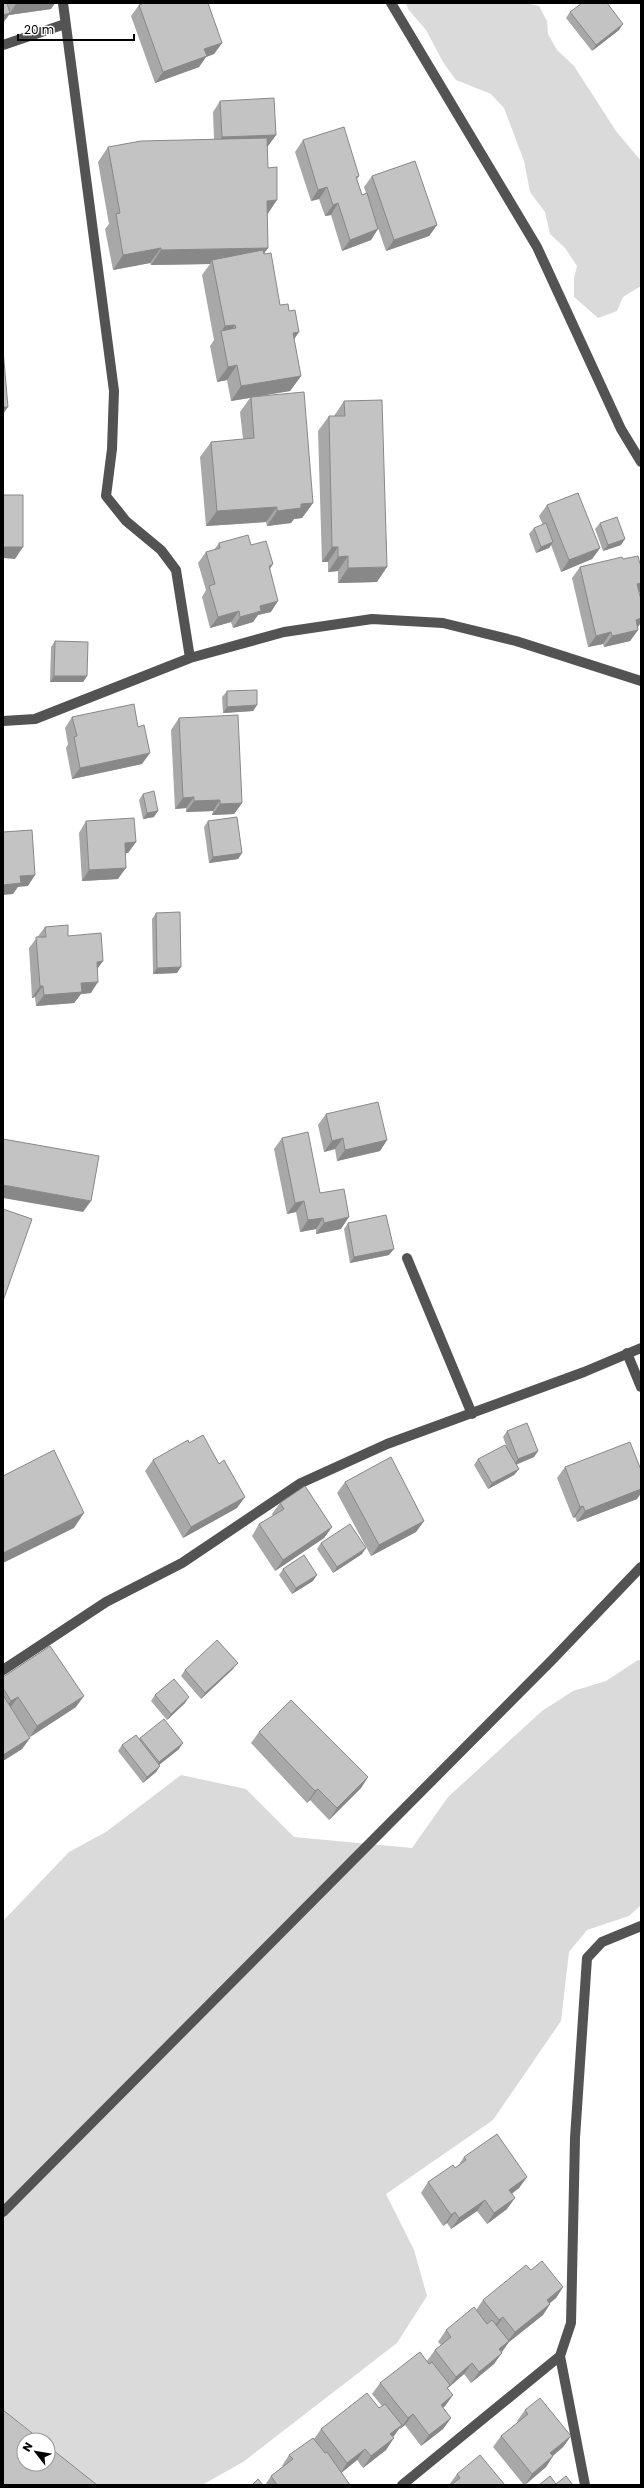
<svg xmlns="http://www.w3.org/2000/svg" width="644" height="2488" viewBox="0 0 644 2488" font-family="Poppins,sans-serif">
<rect width="100%" height="100%" fill="#fff"/>
<path fill="#dadada" d="M406,3H525L539,6L547,21L548,34L557,50L574,66L616,131L641,161V286L623,297L617,311L598,318L574,297V278L577,266L565,248L550,234L545,212L530,192L524,161L504,108L491,94L456,80L443,62L426,30L408,9Z
M638,1660L641,1661V1905L629,1916L587,1930L569,1952L561,2021L493,2120L386,2194L414,2250L427,2296L397,2343L243,2462L202,2485H95L48,2445V2440H42L3,2410V1921L69,1852L106,1832L181,1775L246,1789L294,1837L412,1848L448,1797L542,1711L573,1691L606,1681Z"/>
<g fill="none" stroke-linecap="round" stroke-linejoin="round">
<path stroke="#535353" stroke-width="10" d="M63,3L114,391L112,449L106,496L126,521L161,550L176,570L190,658
M391,3L537,247L621,429L641,462
M3,45L65,24
M3,721L35,719L190,658L284,632L372,619L443,623L516,641L641,681
M407,1258L472,1414
M627,1353L641,1387
M3,1670L106,1602L182,1563L301,1483L387,1444L584,1372L641,1348
M3,2212L552,1660L641,1567
M560,2356L571,2323L575,2138L587,1958L602,1942L641,1926
M402,2485L560,2356L585,2485"/>
</g>
<path fill="#a8a8a8" d="M3,3H55L51,9L9,15Z
M139,5L222,43L214,54L206,57L199,67L155,83L131,16Z
M570,12L619,30L592,51L566,18Z
M220,101L276,135L268,146H267V215L268,248L264,253L280,305L294,339L301,376L290,391L259,396L313,503L302,518L294,519L291,523L267,526L266,522L206,526L200,457L211,442L243,439L240,412L250,398L231,401L227,380L217,382L210,346L214,340L202,275L210,264L151,265L150,263L113,270L105,229L109,224L98,162L108,147L214,139L213,112Z
M303,140L359,176L357,179L362,195L366,193L364,187L372,176L437,225L429,236L386,251L378,228L371,240L342,251L331,215L325,216L319,199L311,201L295,152Z
M344,401L377,582L338,583V571L328,572V562H322L318,431L329,416H334Z
M547,505L600,548L592,559L561,572L551,545L549,548L536,553L529,534L534,528L543,525L539,516Z
M600,523L621,545L603,551L595,529Z
M219,543L251,545L270,569L271,612L258,615L253,622L233,628L231,622L210,628L202,597L206,590L198,563L206,552L214,550Z
M623,559L639,593L638,630L630,641L604,647L603,644L588,647L572,578L580,567Z
M55,641L87,676L83,682H50L51,647Z
M227,691L257,705L253,711L223,713L222,697Z
M72,717L142,764L72,779L66,748L68,744L65,728Z
M179,718L242,803L234,814L212,815L213,811L186,812V808L175,809L171,730Z
M143,794L154,817L143,819L139,800Z
M86,821L136,842L128,853H125L118,879L82,881L79,833Z
M208,821L242,853L238,859L209,863L204,827Z
M156,913L177,973L153,974L152,919Z
M45,927L68,936L103,961L97,968L91,993L81,994L74,1003L36,1006L35,997L32,998L29,948Z
M326,1114L387,1140L380,1151L337,1161L335,1149L324,1152L318,1125Z
M282,1138L320,1193L341,1229L316,1234V1229L300,1232L296,1212L287,1214L274,1149Z
M348,1223L389,1255L350,1263L344,1229Z
M507,1431L538,1451L534,1457L516,1465L519,1469L514,1475L488,1489L474,1465L478,1459L508,1451L503,1437Z
M189,1443L237,1508L183,1538L145,1471L153,1460Z
M565,1467L641,1470V1493L637,1499L577,1522L575,1517L573,1518L557,1478Z
M345,1482L424,1521L416,1532L371,1556L337,1493Z
M280,1503L332,1527L324,1538L275,1571L252,1536L259,1524L273,1516L272,1514Z
M321,1543L362,1554L333,1573L317,1549Z
M283,1569L313,1581L292,1594L279,1575Z
M233,1669L201,1699L181,1676L185,1670Z
M3,1677L76,1707L30,1737L23,1727L30,1738L22,1749L3,1761Z
M155,1695L185,1703L167,1720L151,1701Z
M259,1732L368,1777L361,1788L329,1820L310,1800L307,1803L251,1743Z
M140,1738L179,1749L159,1765L160,1766L156,1772L143,1783L118,1751L122,1745L139,1739Z
M464,2157L527,2177L519,2188L512,2194L507,2209L487,2224L477,2211L451,2229L447,2223L443,2226L421,2193L428,2182L455,2168L458,2166Z
M531,2270L563,2287L556,2298L550,2303V2304L543,2315L509,2342L501,2352L494,2364L471,2383L464,2374L448,2388V2387L447,2389L453,2395L445,2406L443,2408L451,2418L443,2429L421,2446L405,2425L400,2429L399,2428L393,2437L386,2450L363,2468L357,2460L341,2473L350,2485H265L271,2476L283,2467L282,2466L289,2455L314,2439L321,2429L379,2408L382,2406L372,2394L380,2383L427,2361L435,2350L441,2345L438,2342L446,2330L476,2310L483,2300Z
M525,2410L571,2436L563,2447L553,2456L546,2467L524,2485L493,2447L501,2436L518,2422L517,2421Z
M457,2474L505,2485H449Z"/>
<path fill="#888" d="M22,3H55L51,9L9,15L3,23V15L10,13L16,4Z
M623,24L619,30L592,51L596,45Z
M222,43L214,54L206,57L199,67L155,83L163,72L204,49Z
M276,135L268,146L215,149L222,137Z
M327,187L319,199L311,201L318,190Z
M277,200L267,215V201Z
M338,203L331,215L325,216L333,205Z
M437,225L429,236L386,251L394,240Z
M378,229L371,240L342,251L350,240Z
M161,248L150,263L113,270L123,255Z
M268,248L257,263L212,260L210,264L151,265L161,250Z
M235,325L225,340L221,332L225,326Z
M299,332L289,347L293,333Z
M237,365L227,380L217,382L228,367Z
M301,376L290,391L231,401L241,386Z
M3,407H8L3,414Z
M313,503L302,518L294,519L291,523L267,526L277,511L301,504Z
M277,507L266,522L206,526L217,511Z
M625,539L621,545L603,551L608,545Z
M553,542L549,548L536,553L541,547Z
M3,547H23L15,559L3,558Z
M332,547H338L328,562H322Z
M600,548L592,559L561,572L569,560Z
M348,556L338,571L328,572L338,557Z
M273,564L266,575L269,566Z
M387,567L377,582L338,583L348,568Z
M641,583V590L639,593L637,584Z
M278,601L271,612L258,615L253,622L233,628L240,617L260,606Z
M239,611L231,622L210,628L218,617Z
M641,618V623L637,628L636,620Z
M638,630L630,641L604,647L612,636Z
M611,632L603,644L588,647L596,636Z
M54,676H87L83,682H50Z
M257,705L253,711L223,713L227,707Z
M150,753L142,764L72,779L80,768Z
M194,797L186,808L175,809L183,798Z
M220,800L213,811L186,812L194,801Z
M242,803L234,814L212,815L220,804Z
M158,811L154,817L143,819L147,813Z
M136,842L128,853L117,854L125,843Z
M242,853L238,859L209,863L213,857Z
M126,868L118,879L82,881L89,870Z
M35,875L28,886L18,887L13,894L3,895V885L20,876Z
M103,961L95,972L97,962Z
M181,967L177,973L153,974L157,968Z
M98,982L91,993L81,994L74,1003L36,1006L44,995L81,983Z
M40,986H43L35,997L32,998Z
M343,1138L335,1149L324,1152L332,1141Z
M387,1140L380,1151L337,1161L345,1150Z
M3,1185L91,1201L83,1212L3,1198Z
M304,1201L296,1212L287,1214L295,1203Z
M349,1217L341,1229L316,1234L324,1223Z
M323,1218L316,1229L300,1232L308,1220Z
M394,1249L389,1255L350,1263L354,1257Z
M538,1451L534,1457L514,1465L518,1459Z
M519,1469L514,1475L488,1489L492,1483Z
M641,1489V1493L637,1499L577,1522L585,1511Z
M245,1497L237,1508L183,1538L191,1527Z
M583,1506L575,1517L573,1518L580,1507Z
M84,1513L74,1528L3,1563V1553Z
M424,1521L416,1532L371,1556L379,1545Z
M332,1527L324,1538L275,1571L283,1560Z
M366,1548L362,1554L333,1573L337,1567Z
M317,1575L313,1581L292,1594L296,1588Z
M238,1663L233,1669L201,1699L205,1693Z
M84,1696L76,1707L30,1737L37,1726Z
M18,1697L10,1708L3,1712L11,1701Z
M189,1697L185,1703L167,1720L171,1714Z
M30,1738L22,1749L3,1761V1755Z
M183,1743L179,1749L155,1768L159,1762Z
M160,1766L156,1772L143,1783L147,1777Z
M368,1777L361,1788L329,1820L337,1808Z
M318,1789L310,1800L307,1803L315,1791Z
M527,2177L519,2188L501,2201L509,2190Z
M515,2198L507,2209L487,2224L494,2213Z
M485,2200L477,2211L451,2229L459,2218Z
M455,2212L447,2223L443,2226L451,2215Z
M563,2287L556,2298L540,2311L547,2300Z
M550,2304L543,2315L509,2342L502,2352L499,2349L507,2342L515,2332Z
M503,2317L495,2329L491,2332L499,2320Z
M502,2353L494,2364L471,2383L479,2372Z
M472,2363L464,2374L448,2388L456,2377Z
M453,2395L445,2406L433,2416L441,2405Z
M413,2414L405,2425L400,2429L408,2418Z
M451,2418L443,2429L421,2446L429,2435Z
M402,2425L394,2436L382,2445L390,2434Z
M571,2436L563,2447L543,2464L550,2453Z
M394,2438L386,2450L363,2468L371,2456Z
M365,2449L357,2460L340,2474L347,2463Z
M553,2456L546,2467L525,2485L532,2474Z"/>
<path fill="#c3c3c3" stroke="#888" d="M3,3H7L10,13L3,15Z
M144,3H208L222,43L204,49L207,56L163,72L139,5Z
M582,3H607L623,24L596,45L570,12Z
M274,98L276,135L222,137L220,101Z
M344,127L359,176L356,177L362,195L367,193L378,229L350,240L338,203L333,205L327,187L318,190L303,140Z
M267,138L268,168L277,167V200L267,201L268,248L161,250V248L123,255L116,214L120,213L108,147L141,141Z
M415,161L437,225L394,240L372,176Z
M263,250L264,254L271,253L280,305L288,304L289,311L295,310L299,332L293,333L301,376L241,386L237,365L228,367L221,331L236,328L235,325L225,326L212,260Z
M3,350L8,407H3Z
M304,392L313,503L301,504V508L277,511V507L217,511L211,442L254,438L251,397Z
M382,400L387,567L348,568V556L338,557V547H332L329,416H345L344,401Z
M578,493L600,548L569,560L547,505Z
M3,495H23V547H3Z
M617,517L625,539L608,545L600,523Z
M546,523L553,542L541,547L534,528Z
M248,535L251,545L266,541L273,564L269,566L278,601L260,606L261,611L240,617L239,611L218,617L209,586L215,584L206,552L220,548L219,543Z
M638,556L640,564L641,563V583L637,584L641,600V618L636,620L638,630L612,636L611,632L596,636L580,567L622,557L623,559Z
M55,641L88,642L87,676H54Z
M257,690V705L227,707V691Z
M134,704L138,727L144,725L150,753L80,768L74,737L77,736L72,717Z
M238,715L242,803L220,804V800L194,801V797L183,798L179,718Z
M154,791L158,811L147,813L143,794Z
M237,817L242,853L213,857L208,821Z
M134,818L136,842L125,843L126,868L89,870L86,821Z
M32,830L35,875L20,876L21,883L3,885V832Z
M180,912L181,967L157,968L156,913Z
M68,925V936L101,933L103,961L97,962L98,982L81,983L82,992L44,995L43,986H40L36,937H46L45,927Z
M378,1102L387,1140L345,1150L343,1138L332,1141L326,1114Z
M308,1132L320,1193L344,1189L349,1217L324,1223L323,1218L308,1220L304,1201L295,1203L282,1138Z
M3,1139L99,1156L91,1201L3,1185Z
M3,1209L32,1219L3,1301Z
M386,1215L394,1249L354,1257L348,1223Z
M527,1423L538,1451L518,1459L507,1431Z
M203,1435L219,1464L224,1460L245,1497L191,1527L153,1460L188,1440L189,1443Z
M630,1442L641,1470V1489L585,1511L583,1506L580,1507L565,1467Z
M505,1445L519,1469L492,1483L478,1459Z
M54,1450L84,1513L3,1553V1476Z
M391,1457L424,1521L379,1545L345,1482Z
M305,1486L332,1527L283,1560L259,1524L284,1509L280,1503Z
M350,1524L366,1548L337,1567L321,1543Z
M304,1555L317,1575L296,1588L283,1569Z
M217,1640L238,1663L205,1693L185,1670Z
M50,1646L84,1696L37,1726L18,1697L11,1701L3,1688V1677Z
M174,1679L189,1697L171,1714L155,1695Z
M3,1695L30,1738L3,1755Z
M291,1700L368,1777L337,1808L318,1789L315,1791L259,1732Z
M164,1719L183,1743L159,1762L140,1738Z
M136,1735L160,1766L147,1777L122,1745Z
M497,2134L527,2177L509,2190L515,2198L494,2213L485,2200L459,2218L455,2212L451,2215L428,2182L453,2165L455,2168L466,2160L464,2157Z
M542,2261L563,2287L547,2300L550,2304L515,2332L503,2317L499,2320L483,2300L526,2265L531,2270Z
M474,2307L487,2324L492,2320L509,2341L499,2349L502,2353L479,2372L472,2363L456,2377L435,2350L451,2337L446,2330Z
M420,2352L429,2364L432,2362L450,2385L447,2388L453,2395L441,2405L451,2418L429,2435L413,2414L408,2418L380,2383Z
M367,2393L379,2408L385,2404L402,2425L390,2434L394,2438L371,2456L365,2449L347,2463L321,2429Z
M540,2398L571,2436L550,2453L553,2456L532,2474L501,2436L528,2414L525,2410Z
M3,2410L41,2440H24V2464H48V2446L97,2485H3Z
M313,2438L325,2453L327,2452L350,2485H277L271,2476L293,2459L289,2455Z
M480,2455L505,2485H451L460,2478L457,2474Z
M550,2476L556,2484L566,2476L573,2485H539Z
M258,2479L263,2485H252Z"/>
<rect width="644" height="2488" fill="none" stroke="#000000" stroke-width="8"/>
<g transform="translate(36 2452) rotate(301)"><circle r="19" fill="#ffffff" stroke="#999999"/>
<path d="M0-3L7 15L0 10L-7 15Z" fill="#000000"/>
<text y="-6" font-size="11" font-weight="bold" text-anchor="middle" fill="#000000">N</text>
</g>
<path d="M18 34v6h116v-6" fill="none" stroke="#000000" stroke-width="2"/>
<text x="24" y="34" font-size="12" fill="#000000" stroke="#ffffff" stroke-width="3" paint-order="stroke">20 m</text>
</svg>
